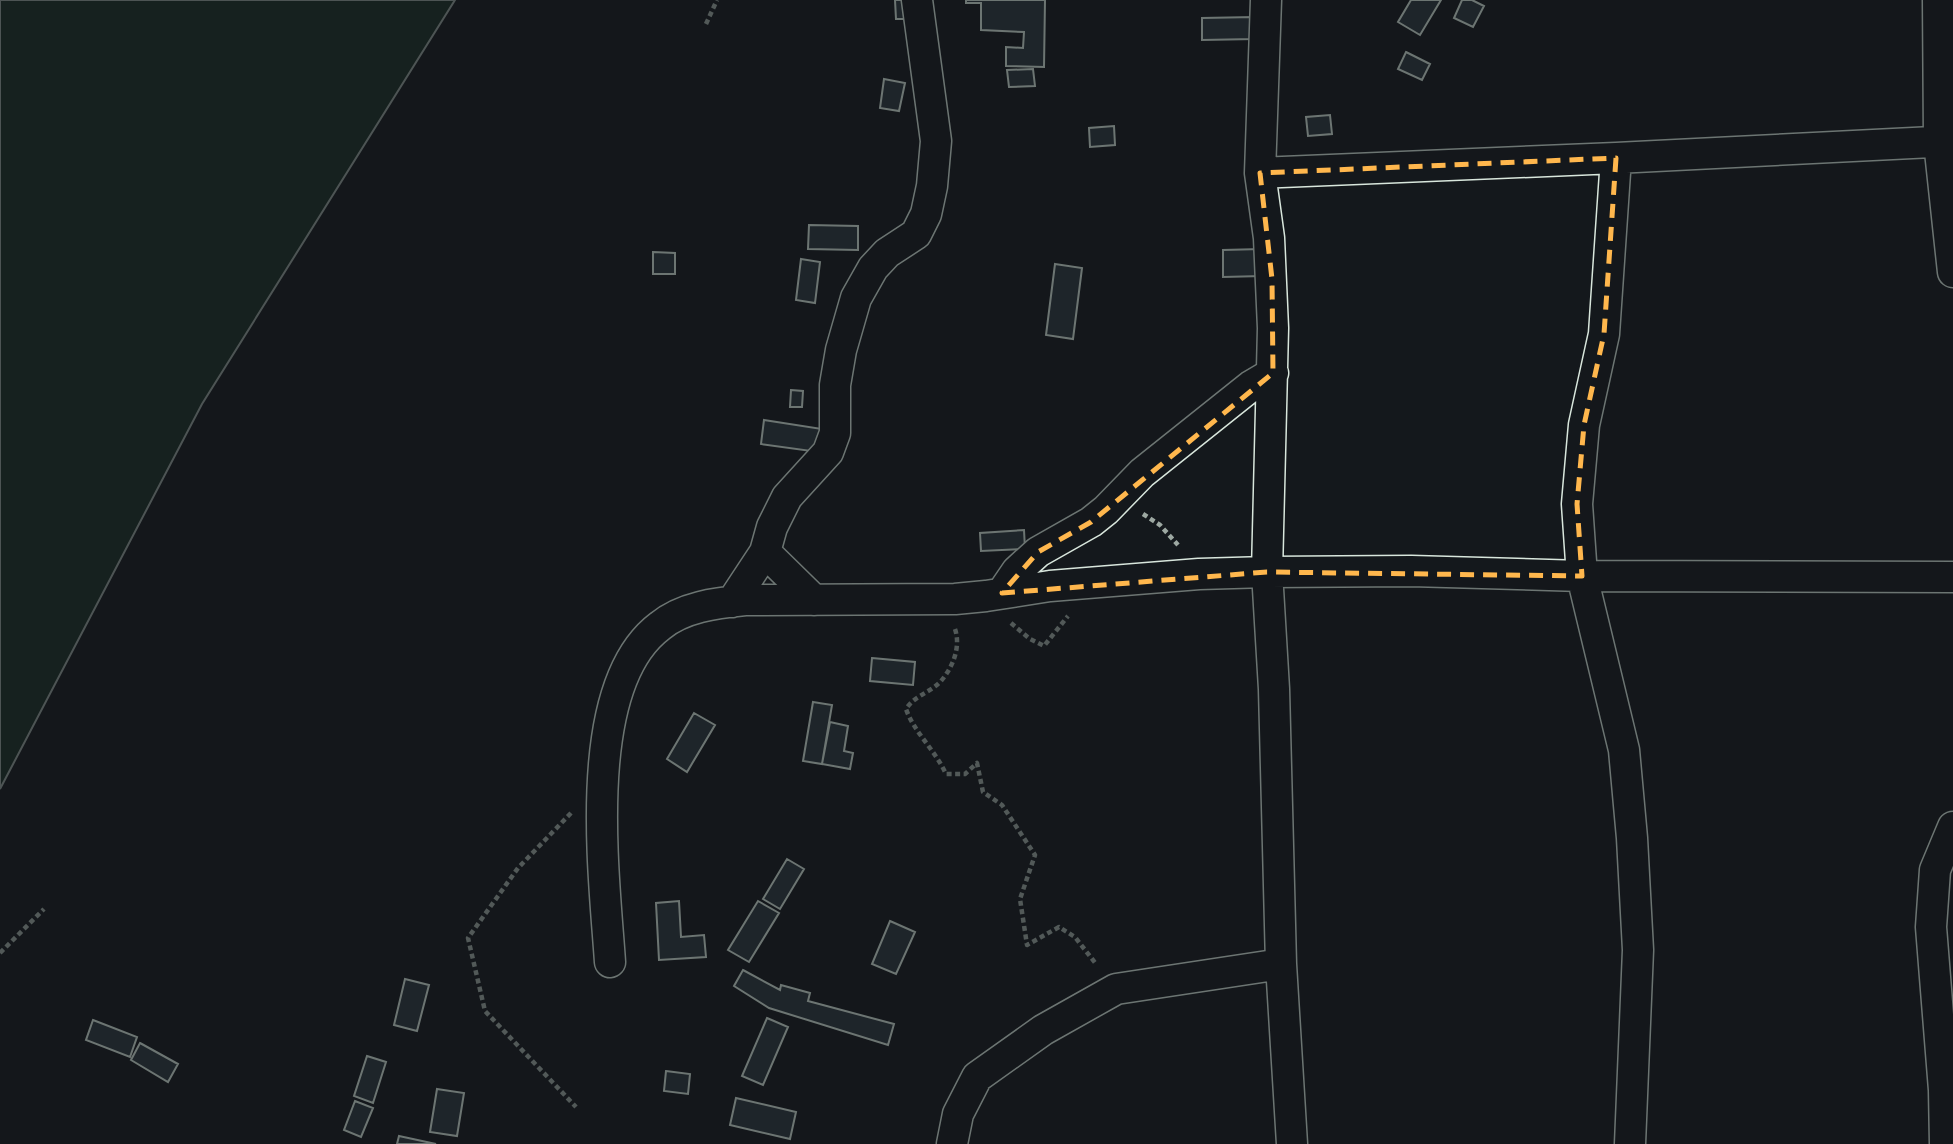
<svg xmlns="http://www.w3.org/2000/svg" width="1953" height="1144" viewBox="0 0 1953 1144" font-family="'Titillium Web',sans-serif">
<rect width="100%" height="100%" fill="#14181c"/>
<path fill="#1a2d24" stroke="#939e99" stroke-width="2" d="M0,0H455L202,404L0,789Z"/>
<path fill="#2c363c" stroke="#d8e6dc" stroke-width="2" d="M895,0H914L915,19H896Z
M966,0H1045L1044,67L1006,66V47L1023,48L1024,32L981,30V3H966Z
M1411,0H1441L1420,35L1398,22Z
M1462,0H1472L1484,6L1473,27L1454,18Z
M1254,17V39L1202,40V18Z
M1406,52L1430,64L1422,80L1398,69Z
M1033,69L1035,86L1009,87L1007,70Z
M884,79L905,83L899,111L880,108Z
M1330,115L1332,134L1308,136L1306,117Z
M1114,126L1115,145L1090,147L1089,128Z
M809,225L858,226V250L808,249Z
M1261,249L1262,276L1223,277V250Z
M653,252L675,253V274H653Z
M801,259L820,262L815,303L796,300Z
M1055,264L1082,268L1073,339L1046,335Z
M791,390L803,391L802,407H790Z
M764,420L822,429L818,452L761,444Z
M1024,530L1025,549L981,551L980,533Z
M872,658L915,662L913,685L870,681Z
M813,702L832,705L822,764L803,761Z
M694,713L715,725L687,772L667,759Z
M830,722L848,726L844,751L853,753L850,769L822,764Z
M787,859L804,869L780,909L763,899Z
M679,901L681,937L704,935L706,957L659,960L656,903Z
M758,901L779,913L749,962L728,950Z
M890,921L915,932L896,974L872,964Z
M743,970L780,990L781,985L810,993L808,1001L894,1024L888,1045L769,1008L734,986Z
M405,979L429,985L417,1031L394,1025Z
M767,1018L788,1027L763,1085L742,1076Z
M93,1020L137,1037L130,1057L86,1040Z
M140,1043L178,1064L168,1082L131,1060Z
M367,1056L386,1062L373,1103L354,1096Z
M666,1071L690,1074L688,1094L664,1091Z
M437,1089L464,1093L457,1136L430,1132Z
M736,1098L796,1112L790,1139L730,1125Z
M355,1101L373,1108L361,1137L344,1130Z
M399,1136L436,1144H397Z"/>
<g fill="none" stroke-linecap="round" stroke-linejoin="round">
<g stroke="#d8e6dc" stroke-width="33">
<path id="minor" d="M1266,0L1260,173L1269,238L1273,328L1267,572L1274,689L1281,964L1292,1144
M1938,0L1939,142L1953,272
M1616,158L1604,334L1584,425L1577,504L1582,576L1624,750L1632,838L1638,950L1630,1144
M1260,173L1616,158L1953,141
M765,552L814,600
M1002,593L1017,571L1038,552L1091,522L1106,510L1142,473L1251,386L1273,373
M732,602L765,552L772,527L787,497L828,452L835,433V385L841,350L856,298L873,268L887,253L916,234L926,214L932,186L936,141L917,0
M610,962C604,873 580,686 660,626C683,607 716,603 745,600L955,599L986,596L1050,586L1199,574L1267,572L1411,571L1582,576L1953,577
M952,1144L958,1114L977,1077L1043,1030L1116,989L1281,964
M1945,1144L1944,1090L1931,927L1935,870L1953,827"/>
</g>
<path stroke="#9da8a2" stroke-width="4.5" stroke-dasharray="5 3.5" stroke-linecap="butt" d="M706,24L717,0
M1143,514L1160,525L1178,545
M1011,623L1030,639L1044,646L1068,616
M955,629C961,647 953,667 941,681C930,693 915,695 906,709C914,732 935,750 946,774H965L977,763L983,792L1002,805L1035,855L1020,899L1027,945L1059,927L1075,937L1096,964
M571,813L518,868L468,938L485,1011L576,1107
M0,953L44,909"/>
<use href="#minor" stroke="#14181c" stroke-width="30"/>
</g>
<path d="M0 0H1953V1144H0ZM1616,158L1604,334L1584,425L1577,504L1582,576L1267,572L1002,593L1038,552L1091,522L1273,373L1272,279L1260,173Z" fill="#14181c" fill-opacity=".55" fill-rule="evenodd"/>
<path fill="none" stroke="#ffb74d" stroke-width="5" stroke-dasharray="14 9" stroke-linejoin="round" d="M1616,158L1604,334L1584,425L1577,504L1582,576L1267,572L1002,593L1038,552L1091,522L1273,373L1272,279L1260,173Z"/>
</svg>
